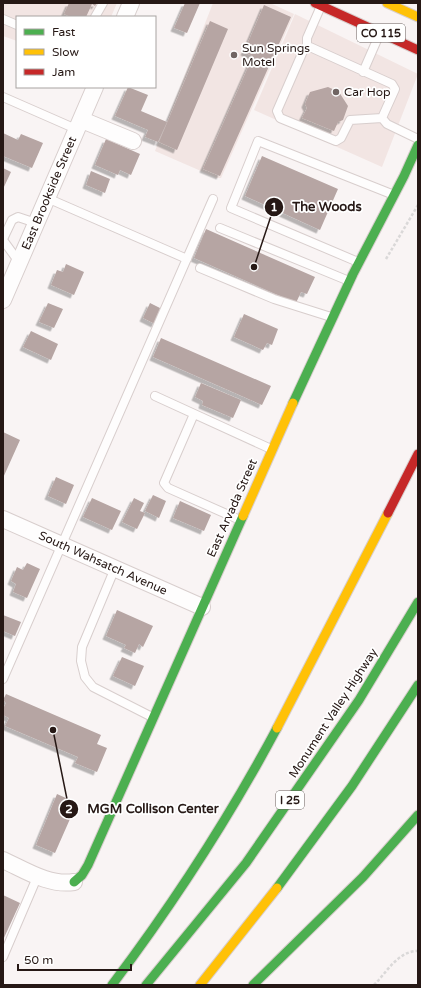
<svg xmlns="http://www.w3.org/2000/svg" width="421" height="988" viewBox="0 0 421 988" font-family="'Varela Round',sans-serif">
<defs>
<filter id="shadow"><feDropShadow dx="-3.5" dy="3.5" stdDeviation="0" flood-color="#0004"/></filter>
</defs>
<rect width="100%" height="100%" fill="#f9f4f4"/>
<path fill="#f2e5e3" d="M3,3H117L111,17H17V41L3,36Z
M213,3H270L294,14L221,178H217L155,151Z
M295,14L418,74L382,167L254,110Z"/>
<path fill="#b6a5a3" filter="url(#shadow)" d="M69,3H97L95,6L92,4L86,17H71L64,14Z
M185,3H200L187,33L174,28Z
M264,5L291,17L220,176L203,169L253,56L244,52Z
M210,21L228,29L177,150L159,142Z
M128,87L148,95L141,111L167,122L158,142L145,137L148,130L115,116Z
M328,87L339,92L348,106L343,120L338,122L334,131L302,118L307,108L305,104L310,92Z
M3,133L18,140L21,134L43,143L32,168L3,156Z
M106,139L140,154L131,175L120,170L118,175L95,165Z
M262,156L338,189L320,230L245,196Z
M3,168L11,172L3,189Z
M91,171L110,179L105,193L86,185Z
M206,229L315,277L307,294L301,292L296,303L194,258Z
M66,264L84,272L74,295L51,285L57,270L63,272Z
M48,303L63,309L54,328L39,322Z
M150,303L162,309L155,324L143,318Z
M244,314L278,329L272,345L267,343L263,350L234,337Z
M31,331L58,344L51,360L23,347Z
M161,338L271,386L262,405L153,357Z
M201,383L241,400L233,418L202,405L203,401L195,397Z
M3,432L20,440L3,478Z
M56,477L74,485L66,504L48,496Z
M153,495L166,501L159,518L145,511Z
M92,498L121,511L112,530L83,517Z
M134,498L144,503L140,511L145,513L137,529L122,522Z
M180,501L211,515L204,531L173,518Z
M27,563L40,569L27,598L13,592L16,584L11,581L17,567L23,570Z
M117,610L153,626L143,647L139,644L135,653L124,648L126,645L106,636Z
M3,615L21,622L15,636L3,631Z
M122,657L144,666L135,686L113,676Z
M6,694L101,735L97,744L107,748L97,772L75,763L78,757L5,726L9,718L3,715V709L6,703L3,700Z
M57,794L77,803L55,853L36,845Z
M3,895L20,903L3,940Z"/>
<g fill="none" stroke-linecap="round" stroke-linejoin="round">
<g stroke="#d8cecd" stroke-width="10">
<path id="lane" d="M95,17L103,3
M3,19L17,25
M310,47L392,84L395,89L382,118L350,120L341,138L336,141L280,118L277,111L304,49Z
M307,48V38L321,6
M363,72L380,33
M3,97L76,129
M382,118L387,124L418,139
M47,198L187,259
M220,228L349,281
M3,239L12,220L18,217L36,223
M3,240L19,262
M358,262L231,208L258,141L394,195
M200,268L274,299L331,317
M155,396L271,449
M194,414L164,483L168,488L240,520
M115,568L82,647L81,661L85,677L93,687L152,717
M3,679L213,199
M3,957L38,875"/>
</g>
<g stroke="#d8cecd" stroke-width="18">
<path id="street" d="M125,17L131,3
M82,120L133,141
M3,300L95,87
M3,519L202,607
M3,860C25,870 49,886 74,882"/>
</g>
<g stroke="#d8cecd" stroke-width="11">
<path id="fast" d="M293,403L353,274L404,176L418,145
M74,882L82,875L88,865L243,516
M277,888L352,786L418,685
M112,985C173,904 229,818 277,728
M146,985L246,863L359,700L418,602
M253,985L363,877L418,815"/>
</g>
<g stroke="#d8cecd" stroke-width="11">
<path id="slow" d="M387,3L418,17
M243,516L293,403
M277,728L388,513
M200,985L277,888"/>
</g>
<g stroke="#d8cecd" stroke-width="11">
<path id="jam" d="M315,3L418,50
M388,513L418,454"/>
</g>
<path stroke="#dad8d8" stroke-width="2.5" stroke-dasharray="3 2" stroke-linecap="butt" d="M386,259L418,205
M374,985C387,972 398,951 418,951"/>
<use href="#lane" stroke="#fefdfd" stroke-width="8"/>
<use href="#street" stroke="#fefdfd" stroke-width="16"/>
<use href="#fast" stroke="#4caf50" stroke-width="9"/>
<use href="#slow" stroke="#ffc107" stroke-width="9"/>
<use href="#jam" stroke="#c62828" stroke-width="9"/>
</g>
<g fill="#706563" stroke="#fff" stroke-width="1.5">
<circle cx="234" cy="55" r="4"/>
<circle cx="336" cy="92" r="4"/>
</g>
<g text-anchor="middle" stroke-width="3.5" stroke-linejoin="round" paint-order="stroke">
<g fill="#fff" stroke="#675d5b" stroke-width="1">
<rect x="357" y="24" width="48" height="18" rx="3"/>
<rect x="276" y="791" width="28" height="18" rx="3"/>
</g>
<g font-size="11" font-weight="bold" fill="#261815">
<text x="381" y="37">CO 115</text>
<text x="290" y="804">I 25</text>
</g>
<g font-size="12" fill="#261815" stroke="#fff" text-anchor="start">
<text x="242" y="52">Sun Springs<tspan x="242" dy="14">Motel</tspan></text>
<text x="344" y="96">Car Hop</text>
</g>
<g font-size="12" fill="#261815" stroke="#fff">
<text transform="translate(49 193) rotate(-67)" y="4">East Brookside Street</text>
<text transform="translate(232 508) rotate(-66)" y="4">East Arvada Street</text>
<text transform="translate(103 563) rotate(24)" y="4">South Wahsatch Avenue</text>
<text transform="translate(333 713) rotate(-57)" y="4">Monument Valley Highway</text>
</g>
</g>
<path fill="none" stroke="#261815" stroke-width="1.5" d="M254 267L274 207M53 730L69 809"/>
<g fill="#261815" stroke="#fff" stroke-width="1.5">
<circle cx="254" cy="267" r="4"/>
<circle cx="53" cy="730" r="4"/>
<circle cx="274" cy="207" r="10"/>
<circle cx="69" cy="809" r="10"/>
</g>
<g font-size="12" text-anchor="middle" font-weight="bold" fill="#fff">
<text x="274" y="211">1</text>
<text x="69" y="813">2</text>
</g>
<g font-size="13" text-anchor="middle" font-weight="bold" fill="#261815" stroke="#fff" stroke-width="3.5" stroke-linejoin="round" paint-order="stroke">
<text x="327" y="211">The Woods</text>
<text x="153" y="813">MGM Collison Center</text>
</g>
<rect width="421" height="988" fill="none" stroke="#261815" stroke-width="8"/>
<rect x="16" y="16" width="140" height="72" fill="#ffffff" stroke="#a8a3a1"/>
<rect x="24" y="29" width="20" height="6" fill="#4caf50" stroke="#a8a3a1"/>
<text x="52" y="36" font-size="12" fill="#261815">Fast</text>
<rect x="24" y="49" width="20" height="6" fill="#ffc107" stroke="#a8a3a1"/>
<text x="52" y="56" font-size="12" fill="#261815">Slow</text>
<rect x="24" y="69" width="20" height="6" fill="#c62828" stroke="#a8a3a1"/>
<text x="52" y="76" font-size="12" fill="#261815">Jam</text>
<path d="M18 964v6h113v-6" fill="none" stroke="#261815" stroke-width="2"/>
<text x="24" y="964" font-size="12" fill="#261815" stroke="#ffffff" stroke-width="3" paint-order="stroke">50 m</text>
</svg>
